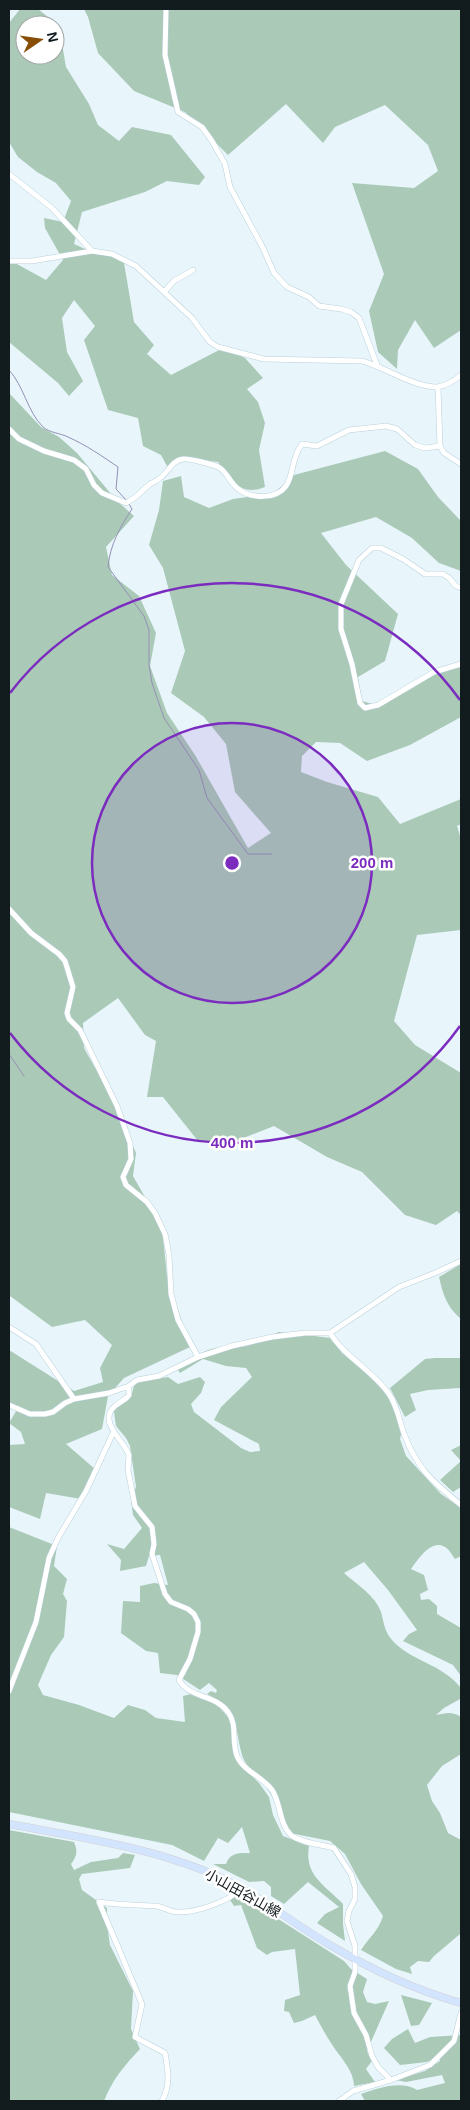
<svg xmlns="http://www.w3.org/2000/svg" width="470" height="2110" viewBox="0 0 470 2110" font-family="Arial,'Noto Sans JP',sans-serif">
<rect width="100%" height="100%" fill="#e8f6fc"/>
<path fill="#aac9b7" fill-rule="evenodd" d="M20,9H38L59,26L66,67L89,104L98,125L119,141L132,127L171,135L205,177L199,185L167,181L145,192L82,212L74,244L92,252L123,257L134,322L154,345L147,354L171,375L223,348L245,358L263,378L247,389L258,402L265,423L259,450L265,487C240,497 231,480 218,462L185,458L167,466L161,455L143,446L138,418L108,410L84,340L95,326L74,300L62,318L67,352L83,381L69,396L58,383L9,342V262L15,263L46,280L63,260L45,228L44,218L63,222L71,201L56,183L37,172L18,157L9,142V23ZM25,25H55V55H25Z
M84,9H461V330L434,348L415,320L398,350L397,369L378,352L369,311L384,274L352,183L414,188L438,171L428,145L385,105L335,127L323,143L286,104L228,155L185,112L134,91L98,53L88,17Z
M9,393L41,427L59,437L77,453L116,500L134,516L106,547L112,575L139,596L156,633L150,666L167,713L195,755L248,848L271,833L235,792L226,744L204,717L171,693L185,651L163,568L149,545L159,510L163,481L181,476L184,497L209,508L233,499L274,493L294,475L385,451L418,469L438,497L461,521V571L439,563L412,538L376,517L321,533L346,565L398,614L385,661L358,677L362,701L376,705L443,669L461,667V717L410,745L367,761L340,743L316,742L302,756L301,772L327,782L378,797L400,824L461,799V824L457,826L461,839V930L417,935L394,1021L415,1045L461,1073V1215L457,1211L436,1225L405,1215L362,1172L327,1157L274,1126L231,1143L198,1141L163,1097H147L156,1041L145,1035L118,998L83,1023L84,1048L112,1098L136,1153L133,1176L162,1227L167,1276L190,1347L124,1378L108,1396L102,1429L66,1444L95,1469L81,1499L46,1493L40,1519L9,1507V1445L25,1444L21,1432L9,1423L18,1408L9,1402V1350L74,1391L103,1382L100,1368L112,1345L85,1320L52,1327L10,1296L9,1298Z
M461,1264V1319C447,1307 443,1295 439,1277Z
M279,1332L285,1333L295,1337L307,1335L330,1338L342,1353L378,1383L388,1397L402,1430L400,1439L406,1456L441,1494L461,1508V1556L455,1559C452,1555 449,1549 445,1547C431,1538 417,1561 411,1569L424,1575L428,1590L420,1594L421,1600L429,1599L437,1606V1614L461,1628V1676L453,1665L403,1641L409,1634L417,1630L388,1590L364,1562L344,1573C356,1584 375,1595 381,1612C384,1622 384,1631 392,1640C410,1661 441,1663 461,1688L460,1699L444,1708L436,1715C446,1713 452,1711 461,1717V1754L442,1766L427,1785L432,1801L440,1813L448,1833L461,1840V1937L460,1934L434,1956L429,1962L418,1961L410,1967L412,1974L396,1969L361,1950C370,1936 378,1932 383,1916L361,1884L345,1854L330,1841L285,1832C279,1819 278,1805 270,1793C265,1784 246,1765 244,1760C232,1726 244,1714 207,1694L211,1691L216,1693L217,1690L209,1683L200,1690L177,1675L160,1673L158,1653L146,1651L121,1633L123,1601L140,1602V1586L154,1583L168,1585L160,1555L149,1556L146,1566L120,1571L121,1560L107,1544L124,1549L142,1528L133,1515L131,1500L136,1487L130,1446L126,1438L116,1426L114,1412L116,1404L131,1396L135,1383L168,1377L178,1384L200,1377L205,1382L201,1393L191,1404L194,1412L241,1448L250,1452L260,1451L259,1444L214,1420L221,1407L252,1377L246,1368L226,1366L203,1359L180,1373L176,1367C190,1358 206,1348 223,1347C232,1346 241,1348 250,1345C261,1342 269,1336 279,1332Z
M435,1358H461V1396L460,1388L428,1390L410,1394L416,1410L405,1417L390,1388L425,1359Z
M461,1445V1487L453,1492L440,1480L461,1461L451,1450Z
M9,1527L57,1546L54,1566L67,1579L63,1594L67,1601L64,1637L51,1655L38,1685L43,1695L79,1705L114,1718L128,1705L145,1710L156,1718L185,1722L183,1696L191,1694L215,1703L229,1718L237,1737V1748L243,1767L259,1783L269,1797L273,1815L283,1836L309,1846C304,1876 325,1885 343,1904V1924L345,1941L317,1923L325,1914L339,1907L308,1882L284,1904L271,1896V1887L264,1881L249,1882L213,1864H226C230,1852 240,1853 250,1853L242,1827L228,1843L218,1838L204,1861L172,1845L9,1812Z
M9,1830L74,1842C78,1852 77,1856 71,1864L74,1870L91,1862L118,1858L123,1853L135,1855L130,1868L82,1874L79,1879L82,1890L107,1908V1925L110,1945L133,1991L131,2029L140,2049C124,2066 112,2080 104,2101H9Z
M239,1894L344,1961L351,1969L367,1979L363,1992L367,2002L375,2004L389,2001L367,2051L372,2061L366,2069L375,2082L354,2086C354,2070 339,2056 331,2043C325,2034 320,2024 315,2015L302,2021L294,2023L289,2012L284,2011L285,2000L300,1995L295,1949L272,1952L267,1955L257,1948L241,1905L234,1906L230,1900Z
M401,1995L432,2003L419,2025L411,2026Z
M408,2029L415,2043L430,2037L461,2035V2101H365L361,2094C378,2088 401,2080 417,2090L445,2083L442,2075L406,2082L396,2080L425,2071L440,2061V2056L427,2062L400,2065L384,2048L392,2039Z"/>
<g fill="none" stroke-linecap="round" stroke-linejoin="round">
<path stroke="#9590b5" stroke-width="1" d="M9,370C24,386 27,411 43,427C50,433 60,433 68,437C86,445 102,456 118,467L116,489L127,501
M129,504L132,509C120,527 110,545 108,567L144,616L149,630V665L152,683L164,718L199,770L207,798L248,854H272
M9,1054L24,1076"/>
<g stroke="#b9d0da" stroke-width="6">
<path id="minor" d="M166,9L165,55L178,112L202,127L212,141L225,164L230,187L263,248L274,273L287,287L309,297L319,306L341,309L351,312L359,318L377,365
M9,174L52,208L92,251
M9,261H32L92,251L112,254L136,266L192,318L210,342L218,347L264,359L362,361C385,367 413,387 437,387C445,386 455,380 461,375
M164,292L174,281L193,270
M438,387L440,446L444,453L461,464
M9,429L19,439L44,451L74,460L86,469L94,485L102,493L126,503C138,497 141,491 150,484C153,482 157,481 160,478C168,473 172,460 183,459C188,458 216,465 220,468C227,473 230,482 237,488C250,499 276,500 286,486C294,475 291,458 302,444L317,446L349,430L386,426L397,429L415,445L425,448L440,446
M461,588L456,586L449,578L443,574H425L403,559L381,548H372L359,560L341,604V629L352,664L360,703L365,708L378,705L434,672L461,664
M9,909L31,933L59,954L65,961L73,987L67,1013L69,1019L80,1030L117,1106L130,1143L131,1159L123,1177L126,1185L147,1202L155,1213L165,1234L169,1255L171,1294L178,1320L198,1357
M9,1327L36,1344L74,1399
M330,1333C345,1357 373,1371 389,1394C398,1407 399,1420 404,1434C418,1470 432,1481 461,1505
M129,1386V1395C125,1401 118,1402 113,1408C99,1423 125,1442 129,1455L128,1470L135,1506L152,1527L154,1544L152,1554L165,1594L171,1602L188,1609L194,1614L198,1622V1632L190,1659L179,1680C190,1699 215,1694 228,1712C238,1725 231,1741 237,1756C243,1771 263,1777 272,1790C281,1803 279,1824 291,1835C298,1842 323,1845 334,1848L351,1874L355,1887V1899L349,1911L347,1921L355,1946V1972L350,1986L354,2013L366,2035L372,2056L378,2067L391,2080
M9,1405L30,1414H45L53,1412L65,1403L74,1399L109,1393L129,1386L137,1380L159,1376L198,1357L232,1346L272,1337L305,1333H330L399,1287L435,1273L461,1261
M9,1691L36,1622L49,1558L58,1538L86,1491L113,1433
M99,1902L142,2004L135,2037L165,2053C168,2070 171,2085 162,2101
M99,1902C118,1905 137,1905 156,1906C164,1907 170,1912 178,1912C195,1913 231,1901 241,1888
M339,2101L353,2091L391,2080L430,2065L454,2041L461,2013"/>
</g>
<g stroke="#d0d1d2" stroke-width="8">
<path id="major" d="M9,1824C83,1838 159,1848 228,1881C264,1899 295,1925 330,1945C372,1970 415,1990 461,2003"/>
</g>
<use href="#minor" stroke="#fff" stroke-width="5"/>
<use href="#major" stroke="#d3e4ff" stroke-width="7"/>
</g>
<circle cx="232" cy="863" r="140" fill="#7b2cbf" fill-opacity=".12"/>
<g fill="none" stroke="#7b2cbf" stroke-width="2.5">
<circle cx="232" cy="863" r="140"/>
<path d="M460 1026A280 280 0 0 1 10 1033M10 693A280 280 0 0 1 460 700"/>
</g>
<g text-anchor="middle" stroke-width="5" stroke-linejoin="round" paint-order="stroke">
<g font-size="14" fill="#121b1e" stroke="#fff">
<text transform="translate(243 1893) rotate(29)" y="5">小山田谷山線</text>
</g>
</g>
<circle cx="232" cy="863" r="8" fill="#7b2cbf" stroke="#fff" stroke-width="2.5"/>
<g font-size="15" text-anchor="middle" font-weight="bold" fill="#7b2cbf" stroke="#fff" stroke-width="5" stroke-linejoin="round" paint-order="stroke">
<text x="372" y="868">200 m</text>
<text x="232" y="1148">400 m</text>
</g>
<rect width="470" height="2110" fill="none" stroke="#121b1e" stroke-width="20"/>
<g transform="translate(40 40) rotate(77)"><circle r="24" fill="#ffffff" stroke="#a0a4a5"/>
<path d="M0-4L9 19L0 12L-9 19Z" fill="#884e05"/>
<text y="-8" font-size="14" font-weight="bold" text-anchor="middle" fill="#121b1e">N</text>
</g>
</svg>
